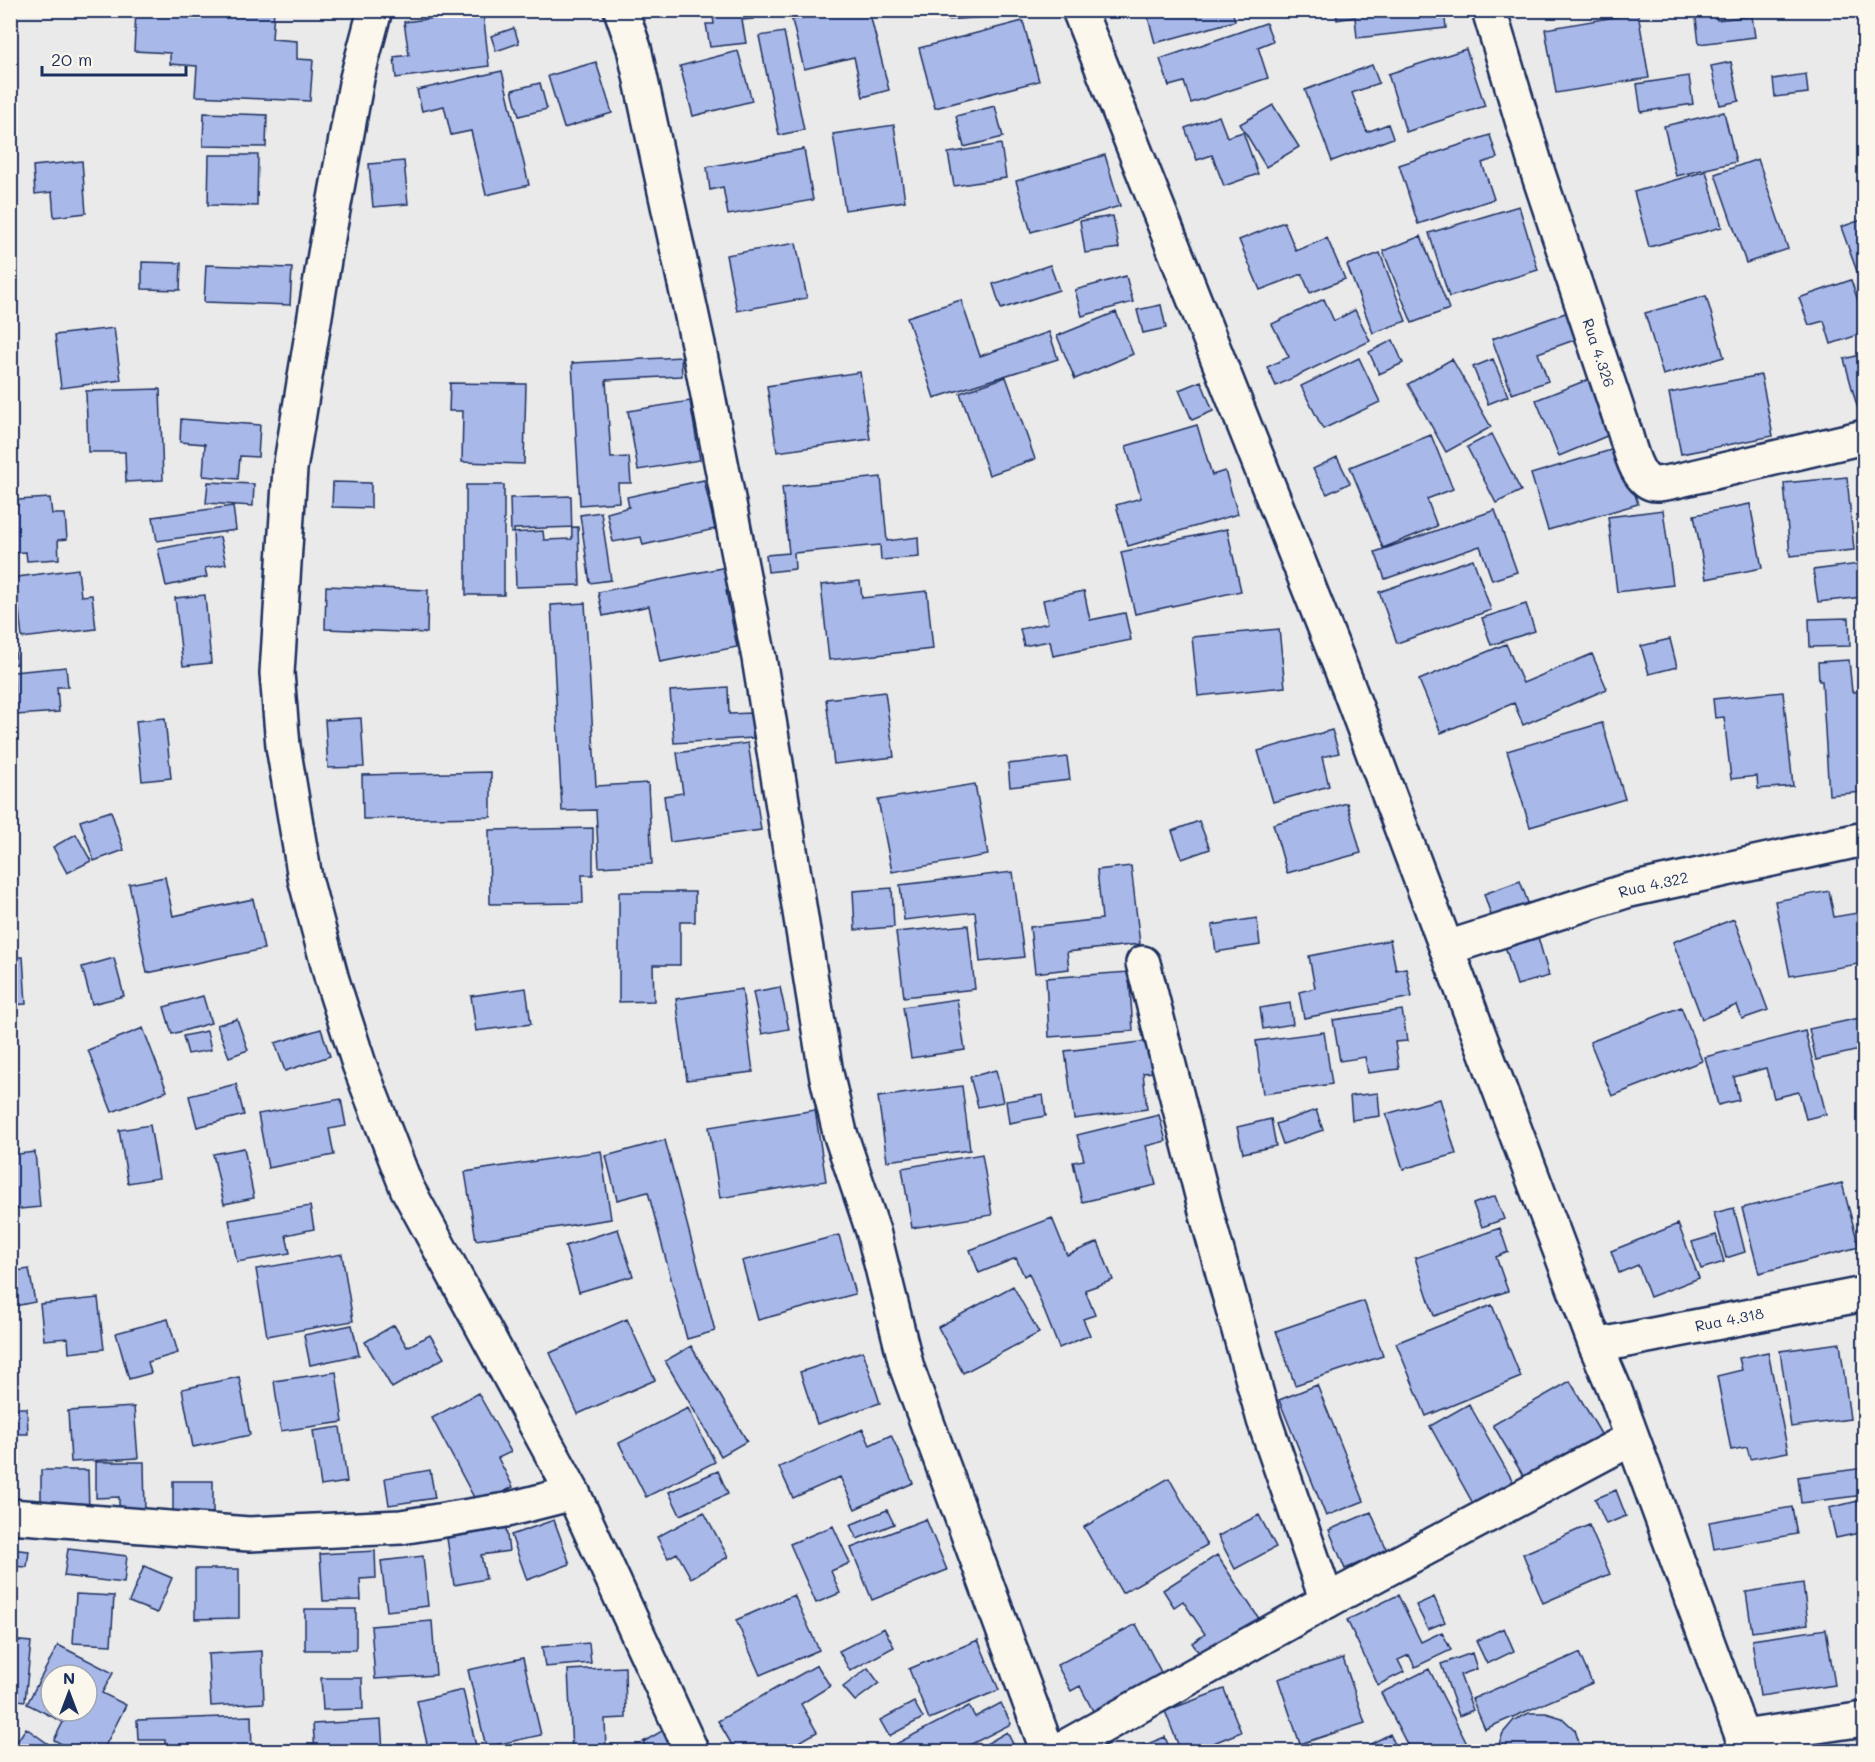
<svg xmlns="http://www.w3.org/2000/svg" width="1875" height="1762" viewBox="0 0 1875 1762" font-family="Mali,sans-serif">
<rect width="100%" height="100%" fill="#eaeaeb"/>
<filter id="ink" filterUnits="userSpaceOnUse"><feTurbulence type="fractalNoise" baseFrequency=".0167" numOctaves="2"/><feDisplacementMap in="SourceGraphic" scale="12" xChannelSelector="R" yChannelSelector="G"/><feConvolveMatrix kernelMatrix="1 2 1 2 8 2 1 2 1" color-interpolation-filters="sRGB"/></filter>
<g filter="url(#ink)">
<path fill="#a8b8e8" stroke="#1b2f5e" stroke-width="1.5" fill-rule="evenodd" d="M136,10H274L272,39L297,41V59L313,60L310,101L195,96L197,66L170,64V53L134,51Z
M712,10H752L753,19L742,20L746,43L710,47L706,24H714Z
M835,10H869L889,90L863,97L854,57L804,69L792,20Z
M946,10H1023L1024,14L947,20Z
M1146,10H1232L1235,21L1155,43Z
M1336,10H1444L1446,28L1357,38L1355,17L1337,20Z
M1695,10H1715L1717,20L1752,16L1755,37L1699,44Z
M483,12L489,66L396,78L394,57L409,55L404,22Z
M1638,13L1649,78L1556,93L1545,29Z
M1023,21L1039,81L935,108L919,48Z
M1266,23L1273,41L1258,47L1268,78L1191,103L1184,82L1169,86L1160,59Z
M514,28L519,43L496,51L491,36Z
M784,32L804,130L779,135L759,36Z
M1466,49L1485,106L1406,132L1388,74Z
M738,51L752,101L693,116L680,66Z
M596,62L612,113L564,128L548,76Z
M1731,62L1739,101L1720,105L1711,66Z
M1372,65L1379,83L1352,93L1367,132L1388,124L1393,138L1332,161L1305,90Z
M502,71L529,185L486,195L471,131L451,135L444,106L422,111L417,90Z
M1806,74L1808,93L1775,97L1773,79Z
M1689,76L1693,104L1641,112L1637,84Z
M540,83L547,109L519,116L512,90Z
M1273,105L1299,147L1266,167L1240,124Z
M995,106L1003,137L964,147L956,116Z
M1724,112L1736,162L1676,176L1664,126Z
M204,113L267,115L266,147L203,146Z
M1219,116L1227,137L1243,132L1258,174L1224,186L1212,155L1197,160L1185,128Z
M894,125L905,201L845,210L833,134Z
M1490,135L1497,158L1482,163L1494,199L1418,224L1399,165Z
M1001,144L1006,178L954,186L948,153Z
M804,149L813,200L728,215L723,187L710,190L707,167Z
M209,155H258L257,206L208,205Z
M1105,155L1120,206L1031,232L1016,181Z
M1758,159L1788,249L1746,263L1715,174Z
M82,161L86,213L54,217L52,192L35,194L33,166Z
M404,161L408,204L373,207L369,164Z
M1706,171L1722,227L1649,247L1634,192Z
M1519,206L1538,270L1449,297L1429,233Z
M1113,216L1119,248L1085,253L1080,221Z
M1864,219V291L1841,227Z
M1284,222L1296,251L1327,238L1345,279L1310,293L1302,274L1260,290L1239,240Z
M1421,236L1449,309L1412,323L1383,251Z
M796,243L807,298L737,311L726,255Z
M1380,253L1406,321L1373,333L1347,265Z
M142,262L181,263L180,290L142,289Z
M206,265L292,268L290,305L204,302Z
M1050,265L1059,290L1001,309L993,284Z
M1126,276L1133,302L1082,316L1075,290Z
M1851,280L1864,319V333L1831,344L1824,321L1809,325L1799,298Z
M1706,296L1724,357L1663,375L1645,313Z
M1324,299L1334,321L1355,310L1370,341L1276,386L1267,367L1289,357L1272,324Z
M961,300L980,356L1049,332L1058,359L934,398L907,317Z
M1161,305L1166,328L1143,333L1137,310Z
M1571,311L1580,338L1538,353L1548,381L1512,394L1492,339Z
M1116,312L1133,354L1075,379L1057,336Z
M114,328L121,380L61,388L55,335Z
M1393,340L1403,363L1379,374L1369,352Z
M1864,354V404L1857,406L1844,359Z
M681,357L682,376L606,380L611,458L629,457L631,483H618L619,502L580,505L572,363Z
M1359,358L1380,402L1323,429L1301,386Z
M1452,359L1491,427L1446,452L1408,384Z
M1493,359L1508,396L1488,404L1473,367Z
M860,372L870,439L777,452L767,386Z
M1761,375L1773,436L1681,454L1669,393Z
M1006,377L1035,459L989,475L960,393Z
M1592,378L1614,433L1559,456L1536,400Z
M1201,381L1213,411L1192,420L1179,390Z
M450,383L526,384L524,464L462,462L463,411H449Z
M160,389L163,480L126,482L125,452H88L86,391Z
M690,401L700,460L638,470L628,411Z
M181,419L260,425L258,457L240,456L238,479L203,476L205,444L180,442Z
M1197,425L1212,475L1225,471L1238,514L1128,546L1116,505L1141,498L1126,446Z
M1492,434L1521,491L1496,503L1467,447Z
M1431,435L1453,489L1427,499L1437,526L1383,548L1350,467Z
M1621,447L1638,504L1548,530L1531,474Z
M1337,457L1350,483L1327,494L1313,469Z
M881,477L887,541L918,537L919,557L881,560L880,545L794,553L795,569L768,572L766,555L789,553L782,487Z
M1847,477L1854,550L1790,556L1784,483Z
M704,480L715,529L643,545L641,537L613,542L607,513L629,507L627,497Z
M208,482L254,484L253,506L206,503Z
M333,482L371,483V508L332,507Z
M466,485H504V595H466Z
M571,496L572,539L544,540L543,531L511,533L510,498Z
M50,498L52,514H65L67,539L58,540L59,559L27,561L26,552L10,553V506L18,505L17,500Z
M1750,504L1762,568L1706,579L1694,515Z
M233,506L236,530L157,541L153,517Z
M1495,510L1517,572L1492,580L1480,546L1385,579L1375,552Z
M1663,510L1673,585L1617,592L1608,517Z
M601,512L611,580L590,583L580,515Z
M578,527L580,585L516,587L514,529Z
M1227,529L1241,591L1135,614L1121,552Z
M220,537L226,564L205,568L207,577L166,586L158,549Z
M1473,559L1491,610L1397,643L1379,592Z
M1859,564L1863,597L1818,602L1813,570Z
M732,566L736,589L726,591L737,647L660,662L649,606L603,616L598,592Z
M78,569L81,596L92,595L96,629L22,638L19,610H10V578Z
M860,581L862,598L927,591L933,649L829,660L821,585Z
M326,586L428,590L427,633L325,629Z
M1084,591L1090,620L1125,613L1131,640L1053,656L1050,641L1024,646L1020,629L1048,623L1043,600Z
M205,595L211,663L183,666L175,598Z
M585,603L596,786L648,783L652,864L599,867L596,810L562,811L551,605Z
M1526,604L1535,631L1491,645L1482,618Z
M1849,618L1850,646L1810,647L1809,619Z
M1279,629L1285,687L1198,696L1192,637Z
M1670,639L1677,667L1649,674L1641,646Z
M10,644H14L17,664L10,665Z
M1506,644L1523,683L1592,654L1607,689L1523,725L1514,703L1441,733L1419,680Z
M1849,660L1852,692H1864V792L1829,795L1822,681H1819L1818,662Z
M66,667L68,687H57L59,712L16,715L13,672Z
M728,687L729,714L751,713L753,738L674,743L670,691Z
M885,692L894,757L834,764L826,699Z
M1783,692L1793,786L1758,789L1757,776L1731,779L1724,717L1715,718L1713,699Z
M165,718L171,778L142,781L136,721Z
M361,718L364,767L328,768L325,720Z
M1602,723L1625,799L1530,827L1507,751Z
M1332,730L1339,753L1322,757L1329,786L1273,802L1258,751Z
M748,743L761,830L670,842L664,796L683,793L677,753Z
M1067,757L1070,780L1010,787L1008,764Z
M491,772V817L363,819L362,775Z
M975,784L988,855L892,872L878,800Z
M1347,803L1361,853L1287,873L1273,824Z
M111,811L124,850L94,861L80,821Z
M1199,821L1210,849L1182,859L1172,831Z
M593,828V875H582L583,903L490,904L489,830Z
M76,834L91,861L67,873L53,847Z
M1131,866L1140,944L1067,952L1069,969L1035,973L1030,927L1102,919L1097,870Z
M1013,872L1024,957L980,962L975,912L904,920L900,885Z
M165,877L173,916L253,899L264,949L147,973L129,884Z
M1520,881L1530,908L1493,921L1484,894Z
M892,888L894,927L855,930L853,891Z
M1829,891L1834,917L1857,913L1864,963L1790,976L1775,901Z
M619,892H695V922H680V965H653L654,1001L619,1002Z
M1257,918L1260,945L1216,952L1212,925Z
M1734,919L1768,1010L1742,1019L1737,1005L1702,1019L1673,942Z
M968,925L975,989L904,997L896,932Z
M1538,937L1549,976L1517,985L1505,946Z
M1390,940L1396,970L1406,968L1412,997L1304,1018L1299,992L1315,988L1309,956Z
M10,957H23L26,1004L10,1005Z
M114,958L124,996L92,1004L82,967Z
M1129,972L1133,1031L1049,1037L1046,978Z
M780,987L789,1029L762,1034L753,992Z
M526,988L531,1024L476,1031L471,996Z
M742,989L753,1072L687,1080L676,999Z
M203,996L211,1023L172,1034L164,1007Z
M957,999L965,1050L911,1058L903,1007Z
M1290,1003L1293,1024L1263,1029L1260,1008Z
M1681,1007L1702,1061L1612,1096L1590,1042Z
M1402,1010L1407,1041L1395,1042L1399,1069L1368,1073L1365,1057L1340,1061L1333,1020Z
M1864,1017V1049L1816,1060L1809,1029Z
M237,1019L248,1050L229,1057L217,1025Z
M143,1028L167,1091L112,1112L88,1050Z
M321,1029L330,1056L285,1071L275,1043Z
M207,1031L211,1050L188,1054L183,1036Z
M1805,1031L1826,1114L1806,1119L1799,1092L1774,1098L1766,1068L1734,1077L1739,1100L1718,1105L1705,1057Z
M1324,1032L1332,1084L1263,1094L1256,1041Z
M1149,1041L1153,1072L1143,1073L1147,1109L1074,1119L1065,1051Z
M996,1070L1003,1102L978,1107L970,1077Z
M236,1084L244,1115L197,1127L189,1096Z
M962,1086L970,1150L887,1161L878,1097Z
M1378,1093L1380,1116L1352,1120L1350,1096Z
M1043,1095L1046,1116L1009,1123L1006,1101Z
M341,1099L346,1126L329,1129L334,1155L268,1168L258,1114Z
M1440,1099L1456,1154L1403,1169L1386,1114Z
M815,1110L826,1181L720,1198L709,1127Z
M1316,1110L1323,1130L1283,1144L1276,1124Z
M1159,1115L1166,1141L1146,1146L1156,1185L1082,1202L1073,1162L1084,1160L1077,1135Z
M1271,1119L1276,1146L1243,1153L1237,1127Z
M150,1125L159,1178L128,1183L119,1130Z
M665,1140L715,1331L687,1339L648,1192L617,1200L606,1156Z
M244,1148L254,1198L224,1204L213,1154Z
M601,1151L611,1219L476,1240L465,1172Z
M35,1152L40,1207L10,1210V1155Z
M982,1154L992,1215L912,1228L902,1168Z
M1842,1183L1859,1247L1759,1273L1742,1208Z
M1495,1196L1504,1219L1482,1227L1473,1204Z
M310,1206L314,1229L286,1235L290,1253L237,1262L229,1220Z
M1734,1208L1745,1252L1726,1258L1714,1213Z
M1052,1218L1067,1255L1098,1242L1113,1280L1085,1290L1095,1315L1083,1319L1090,1335L1059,1348L1029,1273L1024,1276L1016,1258L979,1273L970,1250Z
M1678,1224L1699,1278L1650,1297L1638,1265L1619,1273L1611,1251Z
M1500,1228L1508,1252L1496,1257L1508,1291L1434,1316L1415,1258Z
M618,1229L633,1276L579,1292L565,1246Z
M839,1235L855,1294L758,1320L742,1261Z
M1716,1235L1724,1262L1701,1269L1692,1242Z
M342,1254L353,1321L267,1336L256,1269Z
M29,1269L35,1302L10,1307V1272Z
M1013,1286L1039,1333L963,1373L938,1327Z
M98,1298L104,1349L69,1353L68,1338L44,1340L40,1304Z
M1364,1301L1383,1356L1295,1385L1276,1331Z
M1492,1305L1521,1377L1426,1416L1396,1343Z
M168,1319L178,1353L148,1362L151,1373L129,1379L116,1333Z
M627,1319L655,1380L578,1414L550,1353Z
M352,1325L359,1355L310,1365L304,1335Z
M394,1325L407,1347L430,1335L444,1358L392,1388L365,1342Z
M1840,1343L1850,1419L1791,1427L1780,1351Z
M691,1346L747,1441L721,1456L665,1361Z
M863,1351L880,1403L817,1424L800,1372Z
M1768,1352L1788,1452L1750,1459L1747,1447L1731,1450L1717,1376L1742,1370L1739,1358Z
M336,1372L343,1422L281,1431L274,1381Z
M239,1377L250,1435L193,1447L182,1389Z
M1570,1381L1604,1439L1528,1484L1493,1425Z
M1317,1385L1364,1501L1326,1516L1279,1400Z
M478,1393L511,1452L498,1458L513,1487L478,1505L432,1418Z
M1469,1404L1515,1485L1475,1507L1430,1426Z
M134,1407L138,1458L71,1462L68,1411Z
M10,1408H27L28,1434H10Z
M688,1408L715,1462L646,1497L619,1443Z
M340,1427L347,1482L321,1486L313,1431Z
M863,1429L870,1445L891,1435L913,1483L855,1509L840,1477L793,1498L779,1467Z
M96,1462H144L145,1512H119V1497L96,1498Z
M1864,1468V1495L1801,1503L1798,1477Z
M41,1470H88L89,1514H69V1503H41Z
M430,1470L435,1498L389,1505L385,1478Z
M718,1471L728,1494L680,1515L669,1492Z
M1169,1478L1207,1545L1122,1593L1084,1527Z
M173,1481H213V1513H173Z
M1616,1490L1626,1516L1606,1524L1595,1499Z
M1858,1501L1864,1532L1836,1538L1829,1508Z
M1792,1507L1797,1534L1714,1549L1709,1522Z
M887,1510L894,1524L857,1539L850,1525Z
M704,1512L728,1557L691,1578L677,1553L668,1558L657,1537Z
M1371,1512L1387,1551L1345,1569L1329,1530Z
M1259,1515L1276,1547L1235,1569L1218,1536Z
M926,1519L947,1570L872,1600L851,1548Z
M554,1520L570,1564L527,1580L511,1535Z
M1589,1525L1610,1574L1543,1603L1523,1554Z
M833,1526L850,1563L831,1571L840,1593L816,1603L790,1544Z
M506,1528L509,1551L481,1555L486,1579L454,1585L447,1538Z
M10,1549L29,1551L27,1567L10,1566Z
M68,1549L127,1556L124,1583L64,1576Z
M375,1551L376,1578L360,1579L361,1600L323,1601L320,1554Z
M1217,1555L1260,1620L1202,1657L1192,1643L1205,1634L1183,1601L1174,1607L1163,1590Z
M423,1556L428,1606L387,1611L381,1561Z
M144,1566L172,1578L157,1613L129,1602Z
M195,1569H239V1618L195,1619Z
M1803,1583L1808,1624L1752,1632L1746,1592Z
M76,1594L114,1596L111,1645L73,1643Z
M794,1595L819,1650L760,1675L736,1620Z
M1398,1595L1421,1642L1442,1632L1451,1650L1415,1667L1409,1655L1398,1660L1404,1672L1378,1685L1347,1620Z
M1434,1597L1445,1622L1428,1629L1416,1605Z
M305,1609H356V1650H305Z
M432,1621L436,1675L375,1679L371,1626Z
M1136,1624L1164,1678L1094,1713L1080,1686L1071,1691L1057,1665Z
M884,1628L894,1647L850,1671L839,1651Z
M1504,1628L1514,1651L1487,1664L1476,1641Z
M1826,1629L1835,1685L1760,1696L1752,1640Z
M10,1640L31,1642L25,1701L10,1699Z
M978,1640L999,1690L929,1719L909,1669Z
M589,1643L591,1663L545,1667L542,1647Z
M58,1645L113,1673L102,1693L126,1705L102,1752H76L54,1740L63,1722L27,1704ZM51,1675H87V1711H51Z
M262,1651L264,1703L211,1706L208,1654Z
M1472,1653L1477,1669L1460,1675L1473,1710L1459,1716L1441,1664Z
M1579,1653L1592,1683L1485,1729L1472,1699Z
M523,1658L541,1735L486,1747L468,1670Z
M1343,1658L1365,1723L1300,1744L1278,1679Z
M817,1665L830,1686L801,1704L817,1732L782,1752H736L718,1721Z
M625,1667L626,1718L605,1719L606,1752H572L568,1670Z
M868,1668L879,1683L855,1701L843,1687Z
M1429,1669L1468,1746L1457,1752H1411L1381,1693Z
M321,1678H362L363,1709L323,1710Z
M1224,1689L1241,1732L1191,1752H1181L1165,1711Z
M463,1690L476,1746L451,1752H429L417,1701Z
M914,1702L923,1718L889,1736L880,1720Z
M1001,1703L1011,1724L956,1752H892L890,1747L969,1706L975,1717Z
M1529,1713H1546L1562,1718L1575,1730L1582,1752H1496L1503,1733L1514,1720Z
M251,1716L252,1752H165V1740H138L137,1720Z
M381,1720L383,1752H315L313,1724Z
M672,1725L685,1752H648L643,1742Z
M26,1728L51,1746L47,1752H10Z
M1007,1732L1017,1752H972Z
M1390,1734L1399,1752H1355Z
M1165,1737L1171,1752H1127Z"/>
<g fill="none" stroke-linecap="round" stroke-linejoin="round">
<g stroke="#1b2f5e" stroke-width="38">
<g id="minor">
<path d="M375,10L357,78L325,254L290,469L277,673L283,746L305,878L332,980L359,1064L407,1188L573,1493L692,1752"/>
<path d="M621,10L634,48L698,344L759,658L826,1073L840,1133L873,1231L907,1368L1048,1752"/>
<path d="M1079,10L1348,686L1596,1346L1614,1388L1748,1752"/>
<path id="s1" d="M1489,10L1538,173L1623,427C1629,443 1635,483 1656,484C1662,484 1670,482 1676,481L1864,437"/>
<path id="s2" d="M1447,948L1626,891L1864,839"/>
<path d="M1143,963L1208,1219L1264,1420L1327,1601"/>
<path id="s3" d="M1596,1346L1864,1294"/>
<path d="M10,1516L249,1534L401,1527L506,1510L573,1493"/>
<path d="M1743,1737L1864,1719"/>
<path d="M1056,1752L1327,1601L1631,1439"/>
</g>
</g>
<use href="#minor" stroke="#fbf7ec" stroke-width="33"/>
</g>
</g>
<g text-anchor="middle" stroke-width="4.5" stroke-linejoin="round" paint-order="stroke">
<g font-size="15" fill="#1b2f5e" stroke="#fbf7ec">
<text dy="5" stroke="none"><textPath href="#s1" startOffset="360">Rua 4.326</textPath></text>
<text dy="5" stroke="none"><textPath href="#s2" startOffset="216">Rua 4.322</textPath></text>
<text dy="5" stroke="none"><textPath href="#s3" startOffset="136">Rua 4.318</textPath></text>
</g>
</g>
<rect width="1875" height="1762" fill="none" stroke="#fbf7ec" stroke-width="36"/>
<rect x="18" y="18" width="1839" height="1726" fill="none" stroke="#1b2f5e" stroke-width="2" filter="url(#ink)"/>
<g transform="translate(69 1693)"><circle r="28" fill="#fbf7ec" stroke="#a1a7b3" stroke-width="1.5"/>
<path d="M0-4.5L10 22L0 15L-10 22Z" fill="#1b2f5e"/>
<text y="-9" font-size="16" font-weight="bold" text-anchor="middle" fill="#1b2f5e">N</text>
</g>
<path d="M42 66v9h144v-9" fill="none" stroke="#1b2f5e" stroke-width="3"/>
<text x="51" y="66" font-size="18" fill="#1b2f5e" stroke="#fbf7ec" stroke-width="4.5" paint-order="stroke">20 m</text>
</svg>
